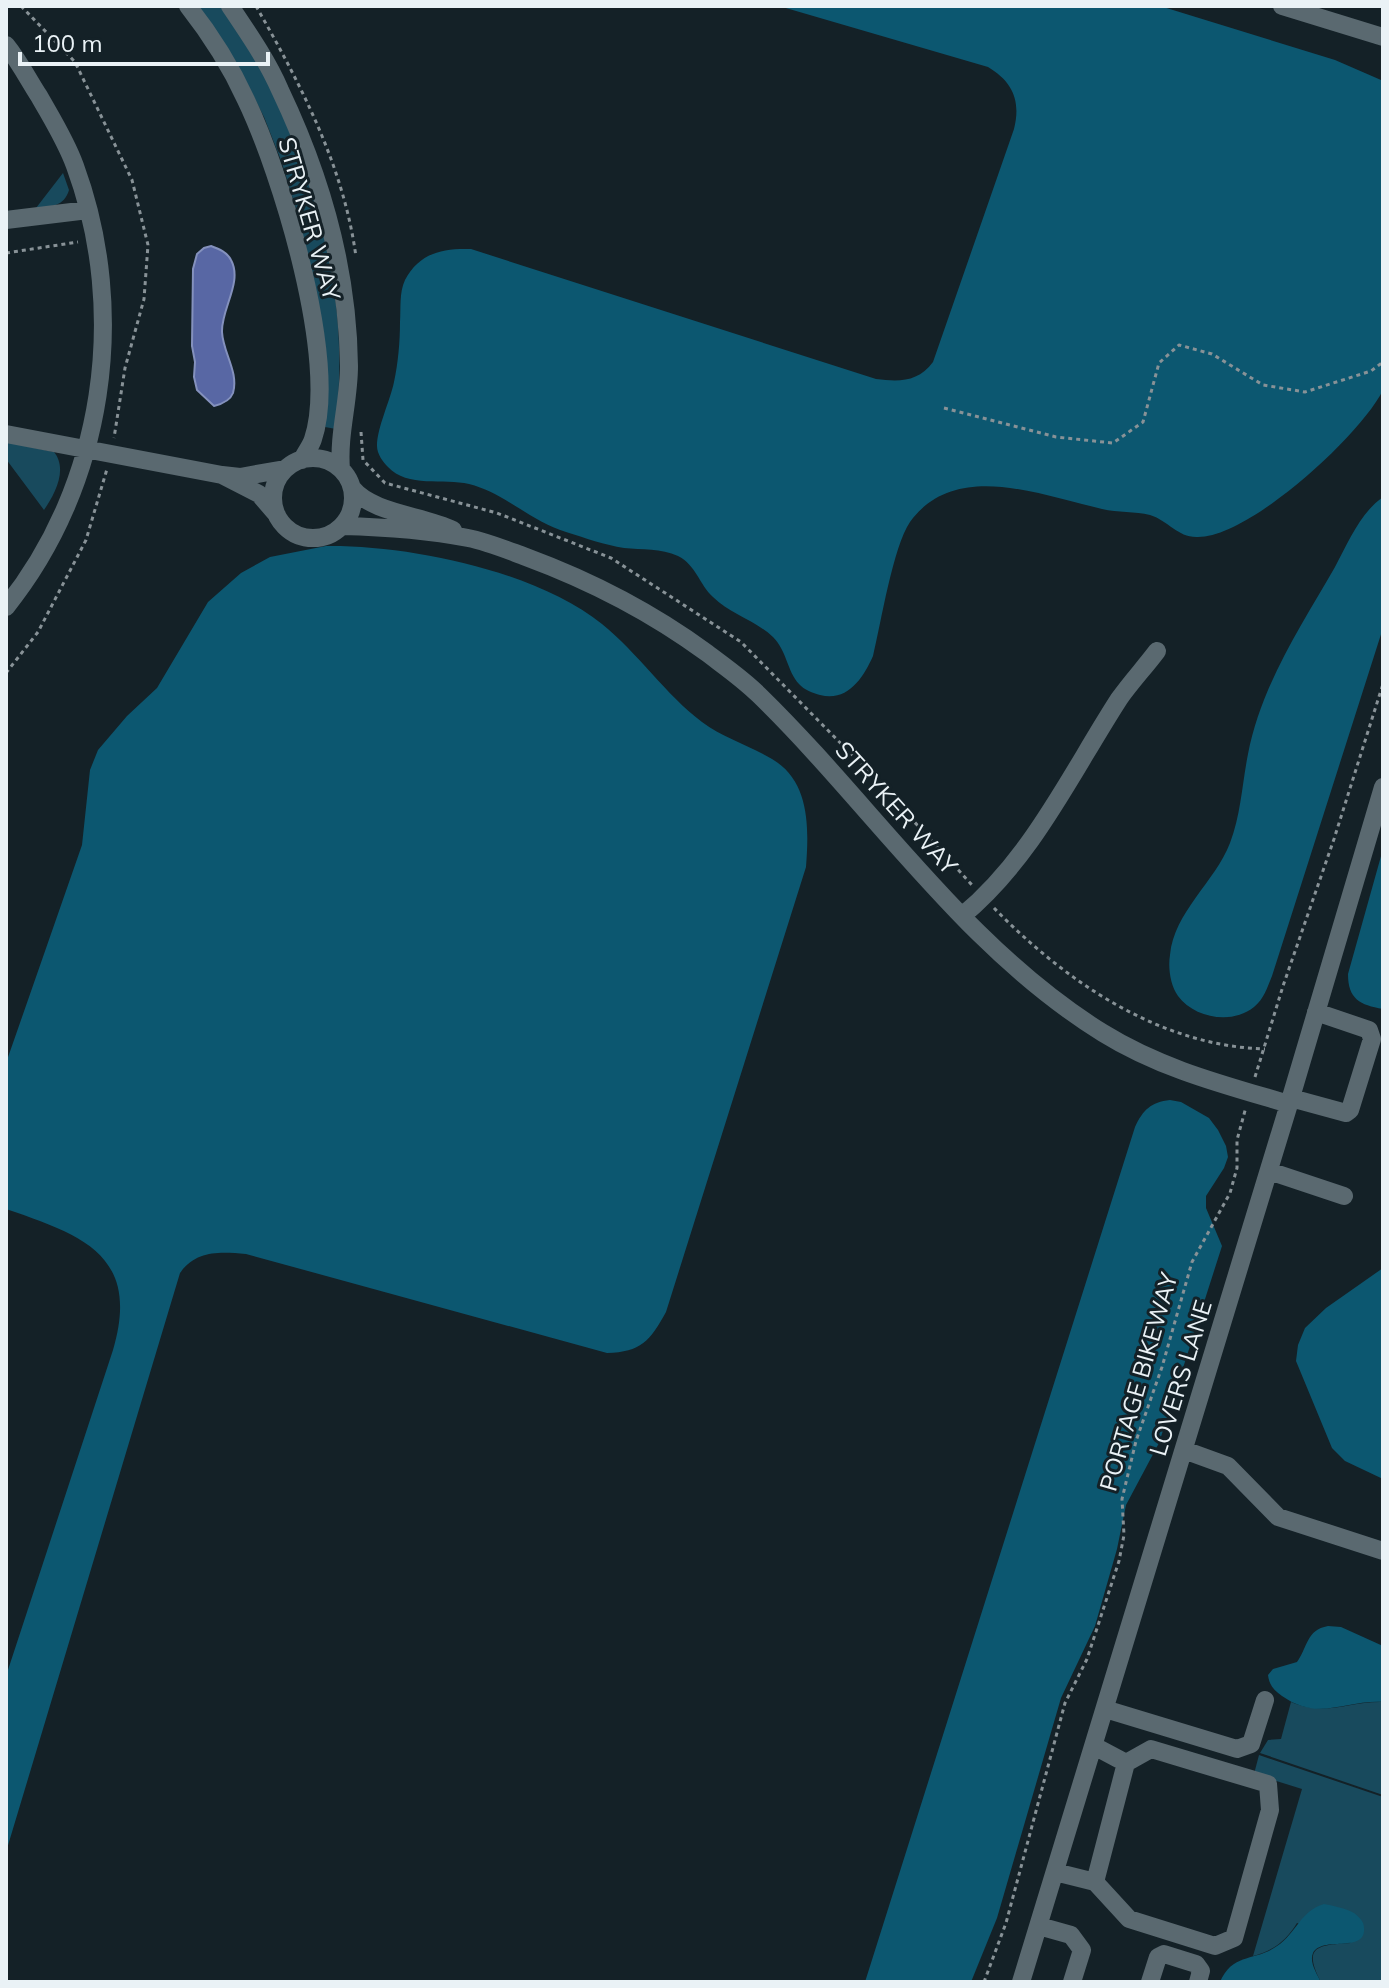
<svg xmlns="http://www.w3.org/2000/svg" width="1389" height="1988" viewBox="0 0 1389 1988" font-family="Mulish,sans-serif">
<rect width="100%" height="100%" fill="#142127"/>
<path fill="#184a5d" d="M197,6H223C245,43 268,79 286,118C294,136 300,157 306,176C336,265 345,335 336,429L325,427L327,386L297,212L282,163L264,117L237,64Z
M63,173L69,190C64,207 51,206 36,208Z
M6,442L54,452C68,469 55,494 44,510L6,459Z
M1291,1702C1327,1717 1348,1701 1383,1702V1795L1260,1753L1268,1740L1281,1739Z
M1259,1755L1383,1797V1982H1321C1302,1946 1318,1945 1351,1943L1297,1923C1286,1941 1274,1950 1253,1956L1302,1789L1254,1774Z"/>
<path fill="#0c5770" d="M779,6H1160L1335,60L1381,80L1383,83V390C1361,435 1250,537 1198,537C1178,538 1169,521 1150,515C1135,511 1118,513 1102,509C1042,496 956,459 910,522C893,547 881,623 873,656C863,678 848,702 820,695C813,693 804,690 799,684C787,671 787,651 773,637C755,620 730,614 713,597C699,584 696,565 678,556C661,548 642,550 624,548C605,545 585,538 566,532C530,521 505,493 469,484C444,478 407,488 388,467C383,462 377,454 377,446C377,428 390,401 394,382C398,363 400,342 400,322C401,308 399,293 405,280C419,253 443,248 471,249L876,379C900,382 918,382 933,362L1014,129C1021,101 1013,82 988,67Z
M1383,497V628L1272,976C1267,988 1264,999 1254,1007C1232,1025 1194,1018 1178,996C1170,985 1168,967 1170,955C1174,912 1215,882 1230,843C1241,814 1242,784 1248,754C1261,686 1301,626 1335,567C1348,543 1360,513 1383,497Z
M326,546C410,545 536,571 602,624C639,654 665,694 702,722C723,738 749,745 772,759C810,781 809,828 806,867L666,1312C650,1341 641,1352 607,1353L246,1254C219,1252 197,1250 180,1273L6,1852V1676L113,1350C141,1255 82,1235 6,1209V1063L82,845L90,770L98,750L127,716L157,688L208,602L241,573L270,557Z
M1383,849V1009C1360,1005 1348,999 1348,974Z
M1170,1100L1181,1102L1209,1118L1218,1130L1226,1146L1228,1157L1224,1168L1206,1196V1208L1222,1246L1159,1443L1126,1505L1117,1549L1095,1626L1061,1698L997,1918L971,1982H865L1135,1127C1143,1110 1151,1102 1170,1100Z
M1383,1268V1479L1345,1461L1332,1448L1296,1361L1298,1345L1305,1328L1326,1308Z
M1328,1626L1341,1627L1383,1646V1702C1344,1700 1319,1722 1282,1696C1274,1690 1269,1685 1268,1675L1273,1669L1297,1662C1308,1647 1306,1630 1328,1626Z
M1324,1904C1334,1906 1345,1908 1354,1913C1359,1917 1364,1921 1364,1928C1366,1954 1322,1935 1313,1953C1309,1962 1317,1974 1321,1982H1220C1233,1952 1255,1962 1277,1946C1296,1934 1300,1911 1324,1904Z"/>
<path fill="#5867a4" stroke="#8491bd" stroke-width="2" d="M211,246C219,249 227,252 231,260C243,282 221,309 222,332C223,353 239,372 233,393C230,401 222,404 214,406L197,390L194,377L195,362L192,346L193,269L197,254L204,248Z"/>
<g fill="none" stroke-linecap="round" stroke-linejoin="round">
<path stroke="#889297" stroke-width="3" stroke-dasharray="4 4" stroke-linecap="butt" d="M21,6L75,62L132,180L148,245L144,299L125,368L114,438
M256,6C301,85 344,167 356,257
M6,253L78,242
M944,408L1056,437L1113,443L1143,422L1159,363L1179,345L1212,354L1263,385L1305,392L1371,371L1383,362
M361,432L363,460L385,483L497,513L611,558L741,642L865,768L972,885
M6,673L38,632L86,540L107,469
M994,908C1065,981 1159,1046 1265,1049
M1255,1077L1283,986L1334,839L1383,684
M984,1982L1006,1923L1065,1703L1087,1659L1119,1561L1124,1535L1122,1499L1136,1441L1162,1367L1192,1262L1230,1193L1237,1168V1140L1246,1107"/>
<path stroke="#5a6970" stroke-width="18" d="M188,6C210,34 231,67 246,100C281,173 339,361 313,439C311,446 305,453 302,460
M230,6C248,33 267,60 280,90C321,176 348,271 349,366C349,401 338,435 341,469
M1282,6L1383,37
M6,45C19,61 28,79 39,96C52,119 66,141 75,166C129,313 104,485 6,607
M6,220L88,210
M6,434L222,475
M273 498a40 40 0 1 1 80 0a40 40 0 1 1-80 0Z
M352,488C373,514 423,515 453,530
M277,515L259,494L222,475L240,477L285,469
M342,526C384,527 427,530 468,538C488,542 507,550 526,557C591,581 651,612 707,653C724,666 743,679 759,695C873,806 965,948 1103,1033C1161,1069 1225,1085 1289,1104
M962,916C1032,858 1070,775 1119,699C1131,682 1145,667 1157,651
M1291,1098L1346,1113L1350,1110L1372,1039L1369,1030L1316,1012
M1269,1171L1344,1196
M1184,1450L1228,1466L1278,1517L1383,1551
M1105,1709L1237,1749L1251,1744L1265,1700
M1055,1872L1095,1882L1126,1763L1094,1746
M1095,1882L1129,1919L1215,1946L1234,1938L1270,1810L1268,1784L1151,1749L1126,1763
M1039,1926L1071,1935L1082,1950L1072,1982
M1021,1982L1289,1104L1383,787
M1150,1982L1158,1957L1164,1954L1196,1964L1201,1971L1198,1982"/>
</g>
<g text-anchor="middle" stroke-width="6" stroke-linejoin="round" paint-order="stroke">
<g font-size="24" fill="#eaf2f6" stroke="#142127">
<text transform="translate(309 219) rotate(74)" y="8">STRYKER WAY</text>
<text transform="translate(896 808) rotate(48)" y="8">STRYKER WAY</text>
<text transform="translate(1181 1378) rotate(-73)" y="8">LOVERS LANE</text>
<text transform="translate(1139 1382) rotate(-74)" y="8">PORTAGE BIKEWAY</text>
</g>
</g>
<rect width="1389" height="1988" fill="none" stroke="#eaf2f6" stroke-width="16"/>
<path d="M20 52v12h248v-12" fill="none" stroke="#eaf2f6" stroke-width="4"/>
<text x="32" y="52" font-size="24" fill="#eaf2f6" stroke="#142127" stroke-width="6" paint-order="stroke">100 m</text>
</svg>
